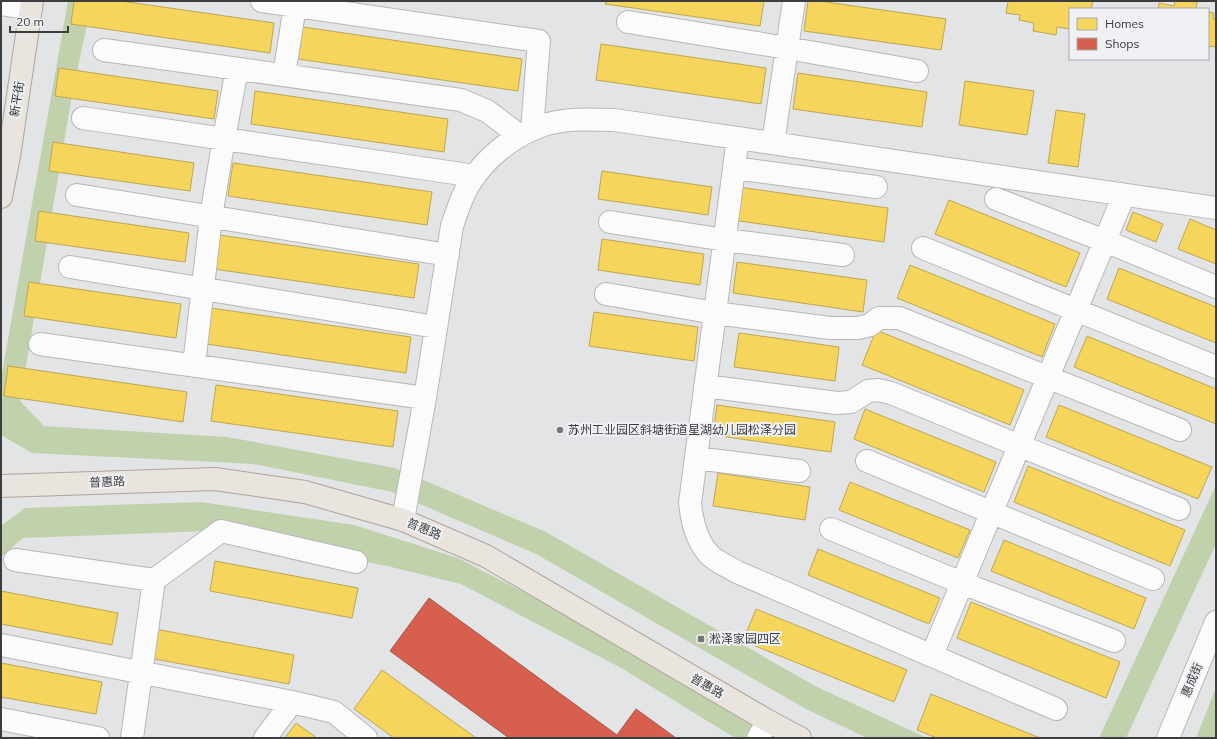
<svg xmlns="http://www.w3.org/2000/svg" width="1217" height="739" viewBox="0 0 1217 739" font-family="Mulish,'Noto Sans SC',sans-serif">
<rect width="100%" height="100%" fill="#e2e4e6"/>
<path fill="#c1d1ab" d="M68,1H92L72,95L20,401L44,426L227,437L395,468L546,532L815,686L927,738H867L806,709L536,554L392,492L254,464L32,453L1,435V379Z
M1216,485V544L1126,738H1099Z
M201,502L354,525L458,558L587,625L779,738H735L623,669L461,584L387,566L208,531L23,538L1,557V526L25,508Z
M1216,688V738H1196Z"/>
<path fill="#f6d55c" stroke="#bea753" d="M74,1H121L274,23L270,53L71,24Z
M606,1H764L760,26L605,4Z
M808,1H819L946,19L941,50L804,31Z
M1008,1H1093L1091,9H1070V29L1057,27L1056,35L1033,31L1034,23L1019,20L1020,15L1006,13Z
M1175,1L1197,2L1196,9H1158L1159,3L1174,6Z
M1208,12L1214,13L1213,19H1216V47L1209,46L1208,53Z
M303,27L522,59L518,91L298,59Z
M601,44L766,68L761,104L596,80Z
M59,68L218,91L214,119L55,96Z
M798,73L927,92L922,127L793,109Z
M965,81L1034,91L1027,135L959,125Z
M255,91L448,119L444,152L251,124Z
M1056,110L1085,114L1078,167L1048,163Z
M53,142L194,163L190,191L49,171Z
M233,163L432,192L427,225L228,196Z
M602,171L712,187L708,215L598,199Z
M738,187L888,208L884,242L733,220Z
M949,200L1080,253L1066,287L935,234Z
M39,211L189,233L185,262L35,241Z
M1133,212L1163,224L1156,242L1126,230Z
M1190,219L1216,230V264L1178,249Z
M219,235L419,264L414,298L214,269Z
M602,239L704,254L700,285L598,270Z
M737,262L867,280L863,312L733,293Z
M910,265L1055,324L1042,357L897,298Z
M1119,268L1216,307V343L1107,299Z
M29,282L181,304L176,338L24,316Z
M211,308L411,337L406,373L207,344Z
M594,312L698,327L694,361L589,346Z
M876,330L1024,390L1010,425L862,365Z
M739,333L839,347L835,381L734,367Z
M1087,336L1216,389V424L1074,367Z
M8,366L187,392L183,422L4,396Z
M216,385L398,411L393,447L211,421Z
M717,405L835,422L831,452L713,435Z
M1059,405L1212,467L1198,499L1046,437Z
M865,409L996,462L984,492L854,439Z
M1028,466L1185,530L1170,566L1014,502Z
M718,473L810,487L805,520L713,506Z
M850,482L970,530L958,558L839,510Z
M1004,540L1146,598L1134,629L991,571Z
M818,549L940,598L929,624L808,575Z
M215,561L358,588L352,618L210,591Z
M1,591L118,613L112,645L1,624Z
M971,602L1120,662L1106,698L957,638Z
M756,609L907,670L894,702L743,641Z
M155,629L294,655L289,684L149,658Z
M1,663L102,682L96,714L1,697Z
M382,670L476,738H394L354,709Z
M931,694L1040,738H937L917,730Z
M296,723L317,738H285Z"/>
<path fill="#d6604d" stroke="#a85648" d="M429,598L617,735L636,709L676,738H509L390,651Z"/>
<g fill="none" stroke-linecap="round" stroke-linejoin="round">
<g stroke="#b7b7b9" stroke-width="24">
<path id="minor" d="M262,1L539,41L532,130
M1,4L31,9
M628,22L787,48L917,71
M104,50L461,100L487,111L520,136
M284,75L295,6
M83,118L475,176
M738,138L690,503C692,522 697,544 712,557C719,563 729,567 737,572L1056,709
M773,143L794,1
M734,168L876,187
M77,195L448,255
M996,199L1105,241L1216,287
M610,222L725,240L843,255
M923,248L1216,367
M70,267L436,327
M606,294L715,313L830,328H858L870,325L879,318H899L1180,430
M40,344L425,398
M194,365L211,217L224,138L237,69
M705,386L837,403L851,402L868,391L878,390L891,393L1020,446L1179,509
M696,458L799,471
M867,461L1153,579
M403,520L425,398L452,226C457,212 461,198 468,186C484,159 512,136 541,126C564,118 590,119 614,120L1216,208
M831,529L962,583L1114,641
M15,560L154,580
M1,645L292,702L334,712L366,738
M932,655L1124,195
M1,719L98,738
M132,738L154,580L221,531L356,562
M265,738L292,702
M758,738L768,721
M1168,738L1216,622"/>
</g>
<g stroke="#aea59c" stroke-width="24">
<path id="major" d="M1,197L9,156L32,1
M1,486L215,479L305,492L403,520L486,556L768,721L800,738"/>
</g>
<use href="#minor" stroke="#fbfbfb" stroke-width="22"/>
<use href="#major" stroke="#eae4de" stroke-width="22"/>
</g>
<g fill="#767779" stroke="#eff1f4" stroke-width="1.5">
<circle cx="560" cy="430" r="4"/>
<rect x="697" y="635" width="8" height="8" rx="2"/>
</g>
<g text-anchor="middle" stroke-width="4" stroke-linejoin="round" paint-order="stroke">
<g font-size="12" fill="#3c3d3e" stroke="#eff1f4">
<text transform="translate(17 99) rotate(-81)" y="4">新平街</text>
<text transform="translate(107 482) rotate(-2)" y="4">普惠路</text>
<text transform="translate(424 529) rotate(23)" y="4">普惠路</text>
<text transform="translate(1192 680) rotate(-67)" y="4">惠成街</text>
<text transform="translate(707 686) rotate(30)" y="4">普惠路</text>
</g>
<g font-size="12" fill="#3c3d3e" stroke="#eff1f4" text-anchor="start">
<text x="568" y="434">苏州工业园区斜塘街道星湖幼儿园松泽分园</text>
<text x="709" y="643">淞泽家园四区</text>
</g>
</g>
<rect width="1217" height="739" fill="none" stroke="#3c3d3e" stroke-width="4"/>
<rect x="1069" y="8" width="140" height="52" fill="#eff1f4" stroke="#a7a9ab"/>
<rect x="1077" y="18" width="20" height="12" fill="#f6d55c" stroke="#a7a9ab"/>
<text x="1105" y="28" font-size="12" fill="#3c3d3e">Homes</text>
<rect x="1077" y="38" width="20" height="12" fill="#d6604d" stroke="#a7a9ab"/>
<text x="1105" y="48" font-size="12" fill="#3c3d3e">Shops</text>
<path d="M10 26v6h58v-6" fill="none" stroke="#3c3d3e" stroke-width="2"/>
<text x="16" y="26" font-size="12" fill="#3c3d3e" stroke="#eff1f4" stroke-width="3" paint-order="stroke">20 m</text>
</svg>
